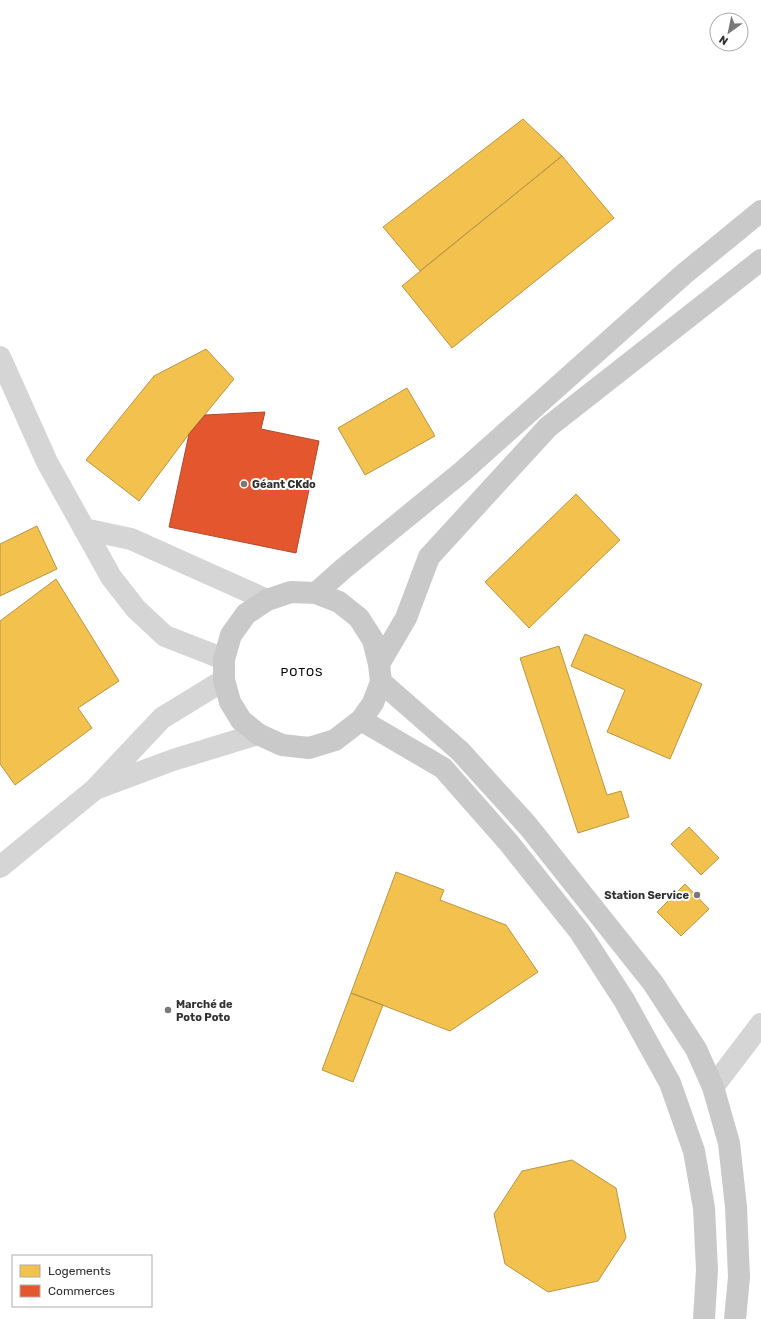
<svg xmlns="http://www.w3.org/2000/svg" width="761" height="1319" viewBox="0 0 761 1319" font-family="Rubik,sans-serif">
<rect width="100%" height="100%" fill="#fff"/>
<path fill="#f2c14e" stroke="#b89645" d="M523,119L562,156L420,271L383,227Z
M562,156L614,218L452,348L402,286Z
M206,349L234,379L189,434L139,501L86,460L154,376Z
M407,388L435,436L365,475L338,428Z
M576,494L620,540L529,628L485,582Z
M37,526L57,569L0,596V544Z
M56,579L119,681L78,708L92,728L15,785L0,764V621Z
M585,634L702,684L670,759L607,732L625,690L571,666Z
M559,646L607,795L621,791L629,817L578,833L520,658Z
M689,827L719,858L701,875L671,844Z
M396,872L444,890L440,900L506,925L538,972L450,1031L351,993Z
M685,884L709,909L681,936L657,912Z
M351,993L383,1005L353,1082L322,1070Z
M572,1160L616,1188L626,1238L598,1281L548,1292L505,1264L494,1214L522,1171Z"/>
<path fill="#e4572e" stroke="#ae4c2f" d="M265,412L261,429L319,441L296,553L169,527L189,434L205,415Z"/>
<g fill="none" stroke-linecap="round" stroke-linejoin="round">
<path stroke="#d5d5d5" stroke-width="22" d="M0,357L47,462L111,577L136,609L165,636L224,659
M84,529L131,539L267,600
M98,788L173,760L258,734
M0,867L94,790L162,718L224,680
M713,1087L761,1024"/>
<path stroke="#c9c9c9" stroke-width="22" d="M291,592L316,593L339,602L359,618L373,640L379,664L381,682L373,703L361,720L335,740L309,748L282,745L258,734L241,720L230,702L224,680V659L231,635L246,614L267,600Z
M316,593L343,569L463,471L684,274L761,211
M379,664L406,618L429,557L548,427L761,260
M381,682L460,751L528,826L653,983L696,1049L713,1087L729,1143L736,1207L739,1277L735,1319
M361,720L443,768L509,843L580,932L624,1000L670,1083L694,1151L704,1208L707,1270L704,1319"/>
</g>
<g fill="#797979" stroke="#fff" stroke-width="1.5">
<circle cx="244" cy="484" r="4"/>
<circle cx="697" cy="895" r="4"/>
<circle cx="168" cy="1010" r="4"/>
</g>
<g text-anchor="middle" stroke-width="4" stroke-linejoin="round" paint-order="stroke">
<g font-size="11" font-weight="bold" fill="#313131" stroke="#fff" text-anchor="start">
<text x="252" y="488">Géant CKdo</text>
<text x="689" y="899" text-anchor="end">Station Service</text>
<text x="176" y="1008">Marché de<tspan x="176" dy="13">Poto Poto</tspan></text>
</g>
<g font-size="12" letter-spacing="1" fill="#000" stroke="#fff">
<text x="302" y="676">POTOS</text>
</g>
</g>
<rect x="12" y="1255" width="140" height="52" fill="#ffffff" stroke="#adadad"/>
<rect x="20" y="1265" width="20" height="12" fill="#f2c14e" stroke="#adadad"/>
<text x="48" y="1275" font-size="12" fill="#313131">Logements</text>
<rect x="20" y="1285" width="20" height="12" fill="#e4572e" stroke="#adadad"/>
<text x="48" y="1295" font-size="12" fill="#313131">Commerces</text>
<g transform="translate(729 32) rotate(213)"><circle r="19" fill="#ffffff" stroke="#adadad"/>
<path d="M0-3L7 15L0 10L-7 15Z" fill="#797979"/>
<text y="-6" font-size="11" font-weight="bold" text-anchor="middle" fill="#313131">N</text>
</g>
</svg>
